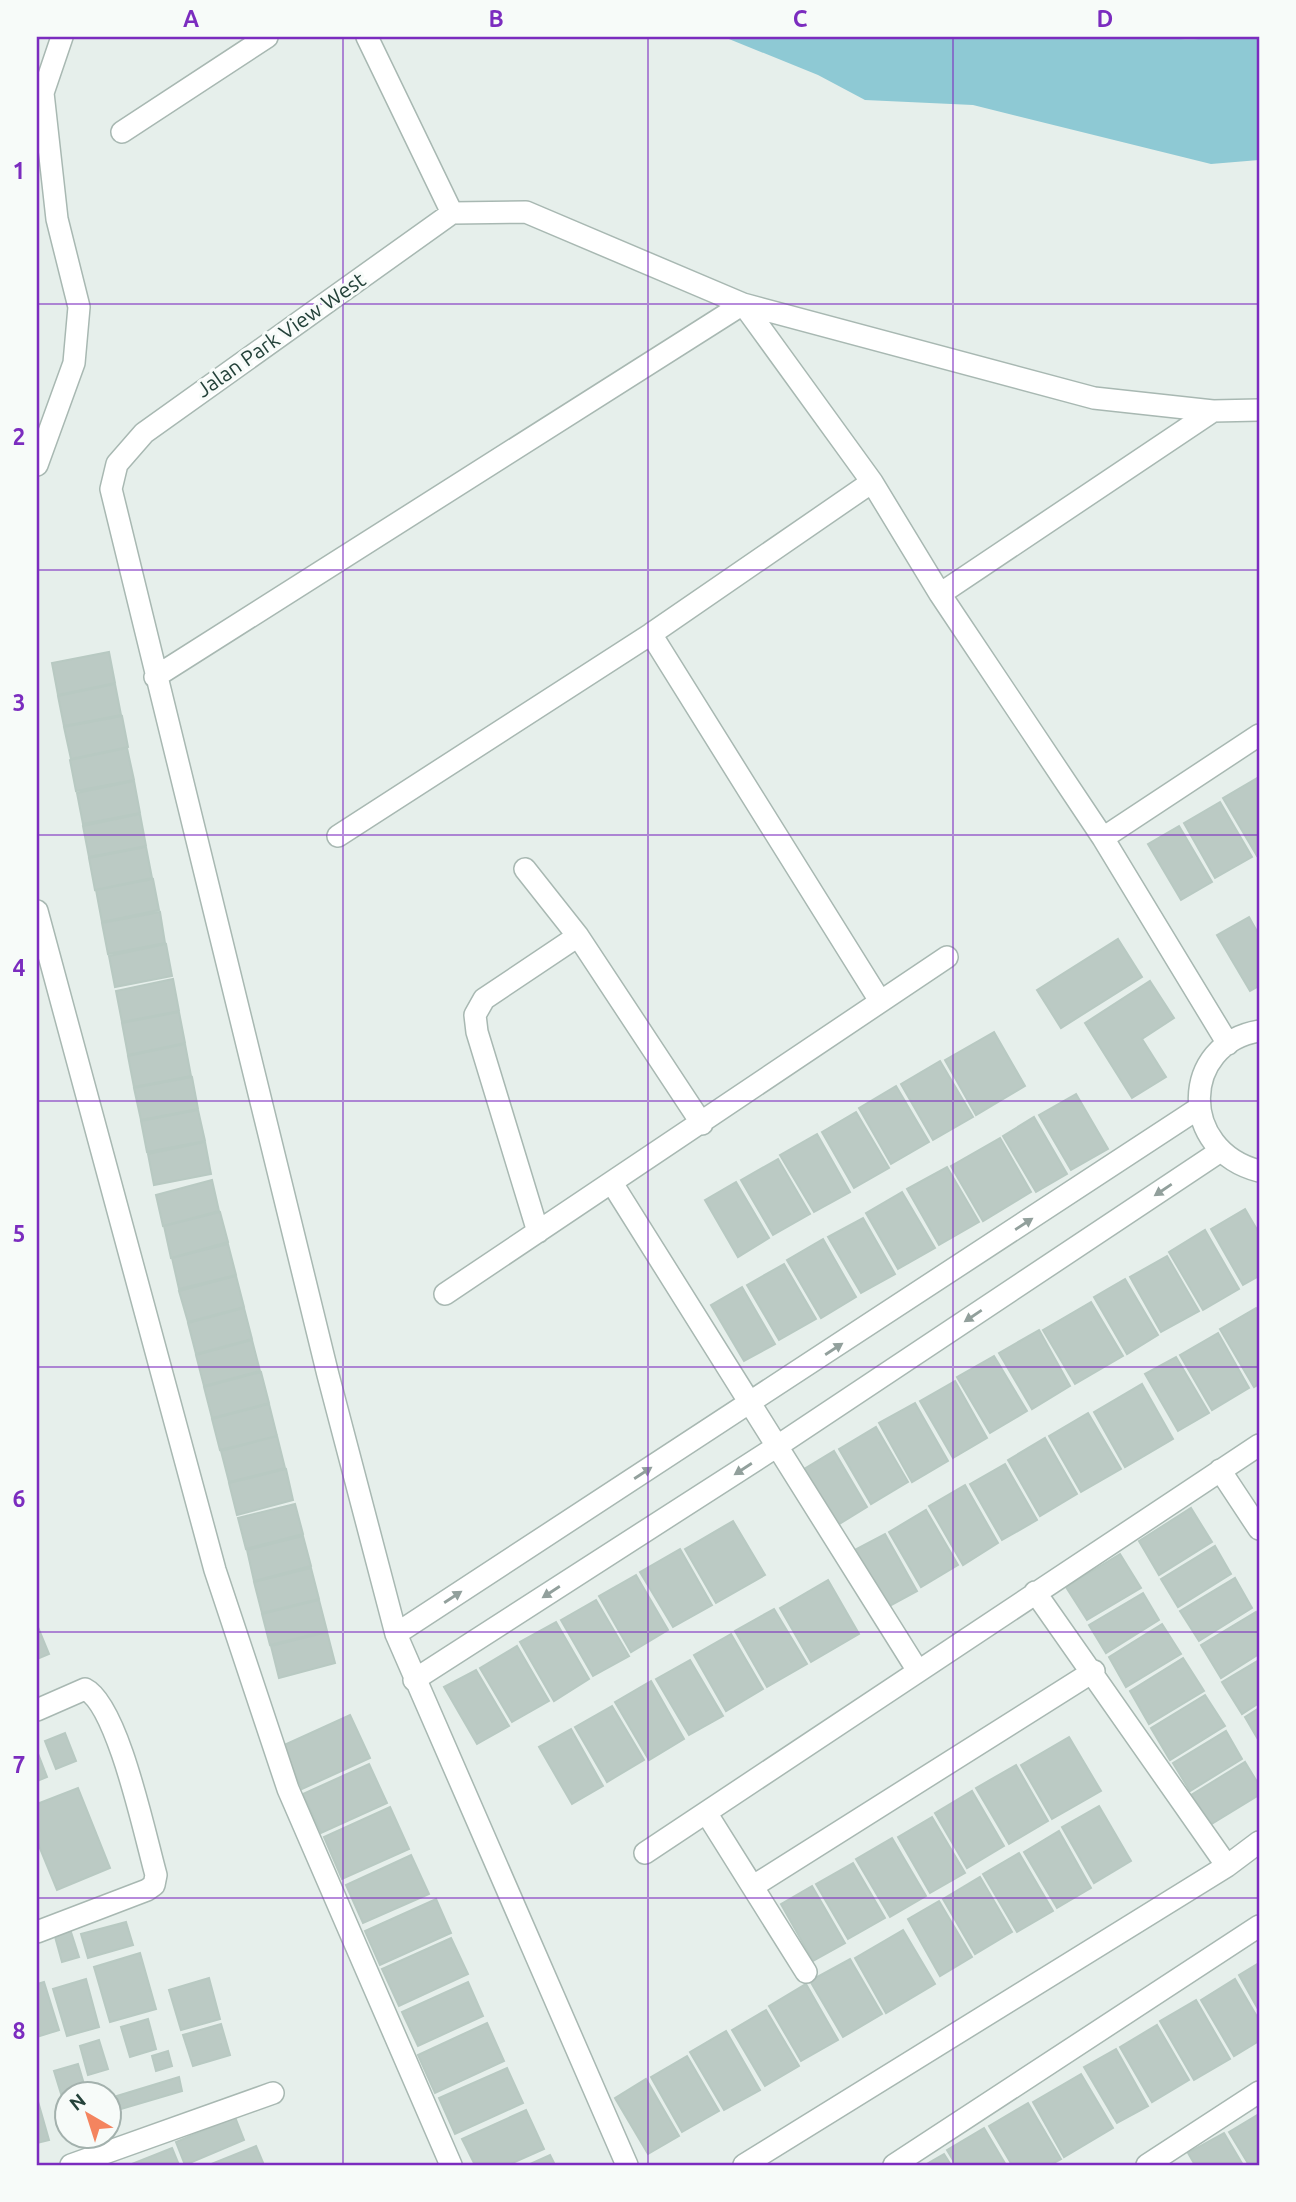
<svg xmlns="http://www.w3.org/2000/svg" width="1296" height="2202" viewBox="0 0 1296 2202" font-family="Ubuntu,sans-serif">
<rect width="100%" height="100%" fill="#e6efeb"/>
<path fill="#8ec9d4" d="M724,37H1162C1178,42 1237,37 1259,37V160L1211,164L973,105L865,100L818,75Z"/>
<path fill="#bbcac4" stroke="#b8c9c2" stroke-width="2" d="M109,652L115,683L58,695L52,663Z
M115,684L121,715L64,726L58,696Z
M122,716L128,747L71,759L64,727Z
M127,748L134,780L76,791L70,760Z
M1259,777V855L1257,856L1223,798Z
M134,781L140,813L83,824L77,793Z
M1220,802L1252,857L1215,878L1184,823Z
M140,814L146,846L89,857L83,826Z
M1179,826L1212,882L1181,900L1148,844Z
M146,847L152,878L95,890L89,858Z
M153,879L159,910L102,922L96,890Z
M160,912L165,943L108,954L102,923Z
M1249,917L1259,935V986L1250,991L1217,935Z
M1118,939L1142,977L1061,1028L1037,990Z
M166,944L172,976L115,987L109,956Z
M173,979L179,1011L122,1022L116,991Z
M1150,981L1174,1018L1142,1039L1166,1077L1132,1098L1085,1023Z
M179,1012L185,1043L128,1055L122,1023Z
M994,1032L1025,1086L976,1115L945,1060Z
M185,1044L191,1076L134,1087L128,1056Z
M940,1061L973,1117L933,1140L901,1084Z
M192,1077L198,1109L141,1120L134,1088Z
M896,1086L929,1142L891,1164L859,1108Z
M1076,1094L1108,1149L1071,1170L1039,1115Z
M198,1110L205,1141L147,1152L141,1121Z
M856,1112L889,1168L854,1188L822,1132Z
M1034,1117L1067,1174L1036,1192L1003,1136Z
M817,1134L850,1192L814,1212L780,1155Z
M1000,1138L1031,1192L983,1221L951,1166Z
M205,1142L211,1174L154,1185L148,1154Z
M778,1159L810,1214L773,1235L741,1180Z
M947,1167L979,1222L939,1245L907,1189Z
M212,1180L219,1211L163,1226L156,1195Z
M736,1182L769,1238L738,1257L705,1200Z
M902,1192L935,1248L898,1269L866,1213Z
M1245,1209L1259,1233V1276L1243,1285L1211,1229Z
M220,1212L228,1242L171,1258L164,1226Z
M863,1218L895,1274L861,1293L828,1237Z
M1205,1230L1239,1289L1203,1310L1169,1252Z
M823,1239L856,1297L821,1318L787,1260Z
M228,1244L236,1275L179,1289L172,1258Z
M1167,1256L1199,1311L1161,1332L1130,1277Z
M784,1264L816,1319L779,1340L747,1285Z
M236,1276L244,1307L188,1322L179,1291Z
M1125,1279L1158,1335L1127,1354L1094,1297Z
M742,1287L775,1344L744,1361L711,1305Z
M1091,1302L1123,1356L1075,1384L1043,1330Z
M244,1308L252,1339L196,1354L188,1323Z
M1256,1308L1259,1313V1384L1254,1387L1220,1329Z
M1039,1330L1070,1386L1032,1409L999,1353Z
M1218,1333L1249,1388L1212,1410L1180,1355Z
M252,1340L260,1371L204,1386L196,1355Z
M994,1356L1027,1411L990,1433L957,1377Z
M1176,1357L1209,1413L1178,1431L1145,1374Z
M261,1372L269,1403L212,1418L204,1387Z
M955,1381L987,1438L953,1458L920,1401Z
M1142,1384L1173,1439L1125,1467L1094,1412Z
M915,1403L948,1461L912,1482L879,1423Z
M269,1404L277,1436L220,1450L212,1419Z
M1088,1413L1121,1469L1081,1492L1049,1436Z
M876,1427L908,1482L871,1504L839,1449Z
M277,1436L285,1468L229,1482L221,1451Z
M1045,1438L1077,1494L1040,1516L1008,1460Z
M834,1451L867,1507L836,1526L804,1469Z
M1005,1464L1037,1520L1002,1540L970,1484Z
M286,1469L293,1500L237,1515L229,1483Z
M965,1485L998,1543L963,1565L929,1506Z
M295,1504L303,1534L246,1549L238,1518Z
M1191,1508L1212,1542L1159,1575L1139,1541Z
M926,1510L958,1565L921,1587L889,1532Z
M733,1521L765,1575L716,1603L685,1549Z
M885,1534L917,1591L886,1608L853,1551Z
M303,1536L311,1566L254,1581L247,1550Z
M1215,1546L1231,1574L1178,1607L1161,1579Z
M680,1549L712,1605L673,1627L640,1572Z
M1120,1554L1141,1588L1087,1620L1066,1587Z
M311,1568L319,1599L262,1613L254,1582Z
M636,1575L668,1630L631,1652L599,1596Z
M1235,1578L1252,1608L1199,1641L1180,1611Z
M828,1580L859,1634L811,1662L780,1608Z
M1143,1593L1159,1620L1106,1653L1089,1625Z
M319,1600L327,1631L270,1645L262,1614Z
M596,1600L629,1656L593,1676L561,1620Z
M774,1609L807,1664L767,1687L735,1631Z
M1256,1612L1259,1618V1654L1221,1678L1201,1645Z
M556,1622L589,1679L554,1701L520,1642Z
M1162,1624L1181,1654L1126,1687L1109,1657Z
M37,1625L49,1654L37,1659Z
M327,1632L335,1663L279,1678L271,1646Z
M731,1634L763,1689L726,1711L694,1655Z
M517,1646L549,1701L512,1722L480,1668Z
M1183,1658L1204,1691L1149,1724L1130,1691Z
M690,1660L723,1716L689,1735L656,1679Z
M1259,1660V1703L1242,1714L1222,1682Z
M476,1670L509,1726L477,1744L444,1687Z
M651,1681L684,1739L649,1760L615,1702Z
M1205,1695L1225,1726L1170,1760L1151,1728Z
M612,1706L644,1760L607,1782L575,1727Z
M1259,1708V1741L1245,1717Z
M350,1715L370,1758L302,1789L282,1746Z
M571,1729L603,1786L572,1804L539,1747Z
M1226,1731L1242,1759L1190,1791L1173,1763Z
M65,1733L76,1761L56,1769L45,1741Z
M1069,1737L1101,1791L1052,1819L1021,1765Z
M37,1751L47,1777L37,1781Z
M1245,1762L1259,1785V1795L1210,1825L1191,1795Z
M369,1764L387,1803L321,1833L303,1794Z
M1016,1765L1048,1821L1009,1844L976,1788Z
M78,1788L110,1868L57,1890L37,1841V1804Z
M972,1791L1004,1846L967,1868L935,1813Z
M1099,1806L1131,1861L1094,1883L1062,1827Z
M390,1807L409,1849L342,1879L324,1837Z
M932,1817L965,1873L930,1893L898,1837Z
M1059,1831L1091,1888L1057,1908L1024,1852Z
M892,1838L926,1896L890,1917L856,1859Z
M1019,1853L1053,1911L1017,1932L983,1874Z
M411,1855L429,1894L363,1923L346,1885Z
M853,1863L885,1918L848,1939L816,1884Z
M980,1877L1012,1932L975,1954L943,1899Z
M812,1886L845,1943L813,1961L781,1904Z
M436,1899L451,1933L380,1965L365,1931Z
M939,1901L972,1957L940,1976L908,1919Z
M126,1922L133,1945L88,1958L81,1934Z
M70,1929L79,1957L62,1962L54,1933Z
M903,1930L935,1984L886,2013L855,1958Z
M451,1938L468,1974L399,2006L382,1969Z
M140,1953L156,2009L110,2022L94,1967Z
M850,1959L882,2014L843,2037L810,1981Z
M1259,1963V2011L1239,1975Z
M209,1978L220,2019L181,2030L169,1990Z
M86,1979L99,2027L67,2036L53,1989Z
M1235,1979L1259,2020V2041L1234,2056L1201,2000Z
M44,1982L59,2030L37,2037V1984Z
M468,1982L483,2016L418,2046L402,2012Z
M806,1984L838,2040L801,2061L769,2006Z
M1196,2000L1230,2059L1194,2080L1160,2021Z
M766,2010L799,2066L765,2086L732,2030Z
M148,2019L156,2049L130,2057L121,2027Z
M487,2023L504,2061L435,2093L418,2055Z
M221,2024L230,2055L193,2066L183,2035Z
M1157,2025L1189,2080L1152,2102L1120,2047Z
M726,2031L760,2090L724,2110L690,2052Z
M99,2040L108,2069L88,2075L80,2046Z
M1116,2049L1148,2106L1117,2123L1084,2067Z
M168,2051L172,2066L156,2071L152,2056Z
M687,2056L719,2111L682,2132L651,2077Z
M78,2064L87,2094H66V2110L54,2071Z
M507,2068L523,2103L455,2134L439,2098Z
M1081,2074L1113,2128L1064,2157L1033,2102Z
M179,2077L182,2091L121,2109L117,2096Z
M646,2079L679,2136L648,2154L615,2098Z
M37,2098L49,2140L37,2143Z
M1028,2103L1061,2159L1050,2165H1012L989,2126Z
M526,2110L544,2149L508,2165H475L462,2139Z
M1259,2114V2165H1249L1229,2132Z
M235,2117L244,2140L185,2165L176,2142Z
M984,2128L1006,2165H956L947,2150Z
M1224,2133L1243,2165H1195L1188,2153Z
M256,2146L264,2165H209Z
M172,2148L179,2165H132V2164Z
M944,2154L951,2165H925Z
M550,2155L555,2165H528Z"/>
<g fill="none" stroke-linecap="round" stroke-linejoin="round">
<g stroke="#a8b8b2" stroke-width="24">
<path id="minor" d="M367,37L452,213
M122,132L267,37
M452,213L144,433L117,464L111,489L328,1375L396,1634L627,2165
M452,213L526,212L743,304L1094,398L1213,411L1259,410
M37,465L74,363L79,307L57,219L43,93L62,37
M940,594L1213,411
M651,634L880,1001
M155,677L743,304L872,482L940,594L1103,838L1228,1044
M338,836L651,634L872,482
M1103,838L1259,735
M525,869L578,936L702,1124
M37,911L215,1570L288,1789L451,2165
M1259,1031C1181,1044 1178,1150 1259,1171
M612,1183L918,1671
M538,1232L477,1032L475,1015L484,999L578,936
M445,1294L947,957
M1220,1470L1259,1529
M1035,1592L1227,1866
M396,1634L1199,1108
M414,1680L779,1445L1219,1152
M37,1710L85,1689C118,1705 145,1836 156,1875L154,1885L147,1890L37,1932
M707,1814L806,1972
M645,1853L1259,1445
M755,1885L1094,1671
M71,2165L273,2093
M744,2165L1227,1866L1259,1842
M894,2165L1259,1926
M1147,2165L1259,2092"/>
</g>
<use href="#minor" stroke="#fff" stroke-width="21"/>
</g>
<defs><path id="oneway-solid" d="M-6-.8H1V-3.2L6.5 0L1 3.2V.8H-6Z" transform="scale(1.75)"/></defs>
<g fill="#92a09c">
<use href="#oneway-solid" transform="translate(1163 1190) rotate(146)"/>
<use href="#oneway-solid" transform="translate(1024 1224) rotate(-33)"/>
<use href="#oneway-solid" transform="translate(973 1316) rotate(146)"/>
<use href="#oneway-solid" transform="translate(834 1349) rotate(-33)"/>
<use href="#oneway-solid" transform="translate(743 1469) rotate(147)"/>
<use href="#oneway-solid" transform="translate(643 1473) rotate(-33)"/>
<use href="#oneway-solid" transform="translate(551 1592) rotate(147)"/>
<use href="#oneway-solid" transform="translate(453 1597) rotate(-33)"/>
</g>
<path fill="none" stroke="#7b2cbf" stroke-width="2" stroke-opacity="0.55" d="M343,37V2165M648,37V2165M953,37V2165M37,304H1259M37,570H1259M37,835H1259M37,1101H1259M37,1367H1259M37,1632H1259M37,1898H1259"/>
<g text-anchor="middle" stroke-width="6" stroke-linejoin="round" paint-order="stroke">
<g font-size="21" fill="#24423a" stroke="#f7fbf9">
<text transform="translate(281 335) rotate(-35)" y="7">Jalan Park View West</text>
</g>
</g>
<rect width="1296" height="2202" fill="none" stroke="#f7fbf9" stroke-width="77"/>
<g transform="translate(88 2115) rotate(321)"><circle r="33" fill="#f7fbf9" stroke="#a3b1ad" stroke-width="2"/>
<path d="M0-5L12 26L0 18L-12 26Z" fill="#f4845f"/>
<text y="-10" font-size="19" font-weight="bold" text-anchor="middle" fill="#24423a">N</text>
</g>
<rect x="38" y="38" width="1220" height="2126" fill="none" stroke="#7b2cbf" stroke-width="2.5"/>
<g font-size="23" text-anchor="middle" font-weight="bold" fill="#7b2cbf">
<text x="191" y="27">A</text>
<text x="496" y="27">B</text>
<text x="800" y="27">C</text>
<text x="1105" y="27">D</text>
<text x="19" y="179">1</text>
<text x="19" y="445">2</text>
<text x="19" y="711">3</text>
<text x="19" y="976">4</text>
<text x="19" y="1242">5</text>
<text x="19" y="1507">6</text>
<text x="19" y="1773">7</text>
<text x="19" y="2039">8</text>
</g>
</svg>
